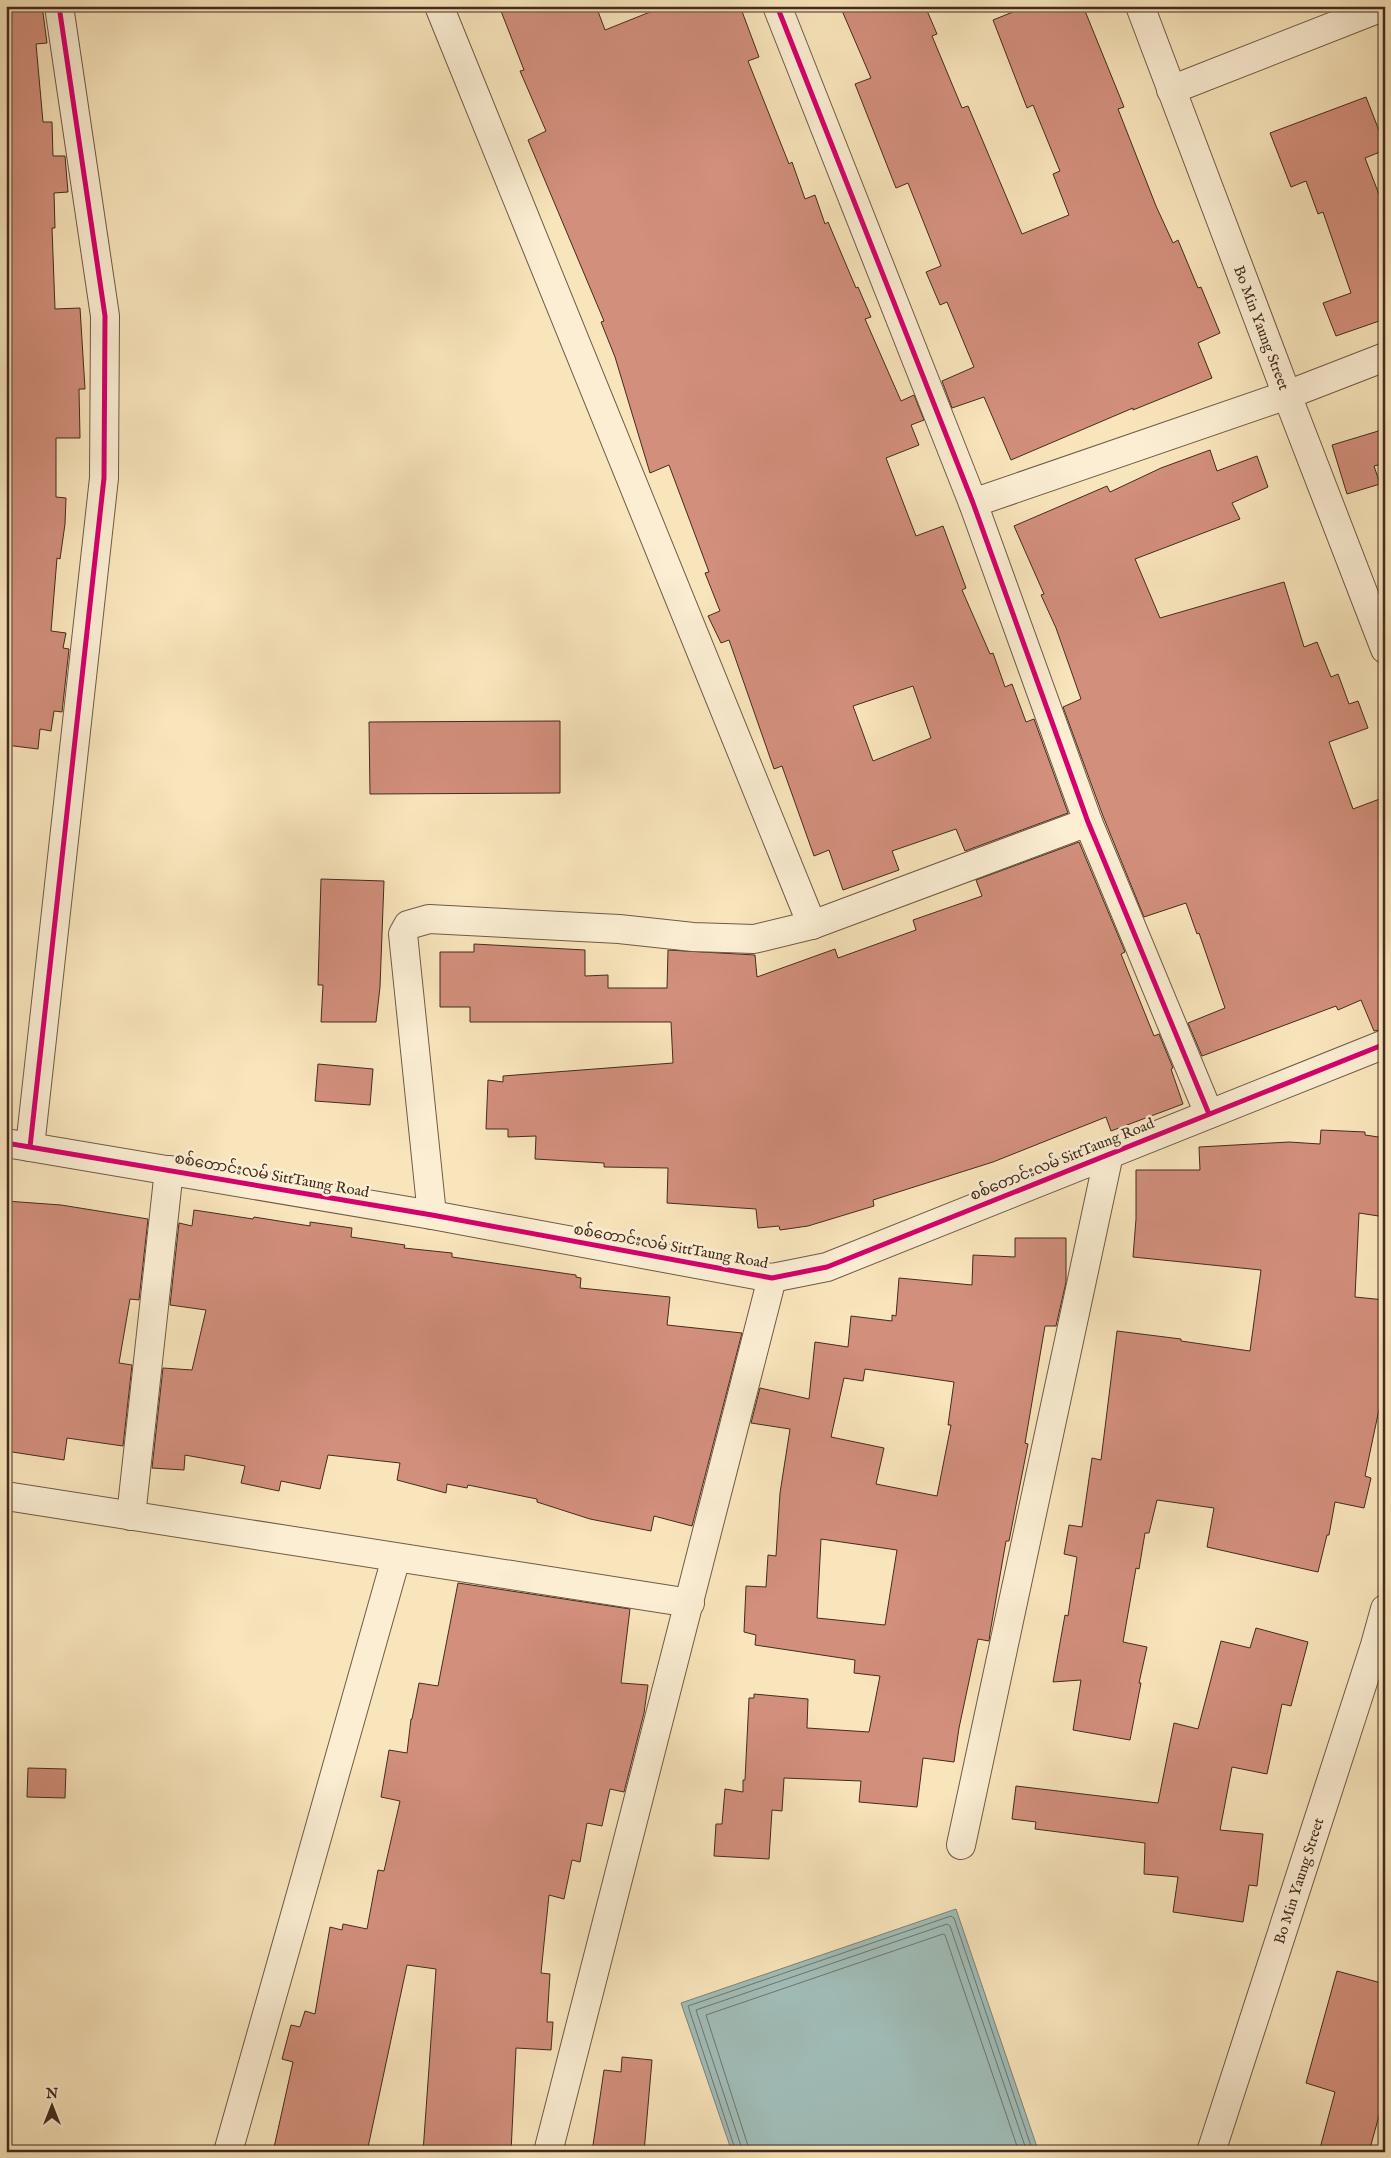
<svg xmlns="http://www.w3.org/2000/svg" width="1391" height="2158" viewBox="0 0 1391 2158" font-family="'IM FELL English','Noto Sans Myanmar',serif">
<rect width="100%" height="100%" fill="#f9e5bc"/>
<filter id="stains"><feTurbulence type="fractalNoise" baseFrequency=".004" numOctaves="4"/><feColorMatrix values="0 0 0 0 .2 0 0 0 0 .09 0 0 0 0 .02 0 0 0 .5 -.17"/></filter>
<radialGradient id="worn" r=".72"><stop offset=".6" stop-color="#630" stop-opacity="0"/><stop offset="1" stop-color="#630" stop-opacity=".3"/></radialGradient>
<path fill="#a0bdb8" stroke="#7b837a" d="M956,1909L1038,2150L1032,2152H732L681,2003Z"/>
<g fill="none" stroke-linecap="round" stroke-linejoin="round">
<path stroke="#72746b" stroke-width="1" d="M736,2152L688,2006L951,1916L954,1918L1033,2152
M743,2152L696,2010L947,1924L950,1926L1027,2152
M750,2152L706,2015L943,1934L945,1935L1019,2152"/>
</g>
<path fill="#d28f7c" stroke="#432b1e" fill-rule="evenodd" d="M6,6H41L43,13L47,43L36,44L43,122H52L53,156H65L68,192L54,193L55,228H52L55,309L80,308L85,389H79L80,438H56V497L66,498L65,524L60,559L57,558L51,631L66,633L63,648L69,649L62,712L54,711L51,731L40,729L38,749L6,745Z
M499,6H596L605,30L665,6H740L759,57L748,61L789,164L792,162L805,199L815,195L825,224L828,222L856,288L858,287L871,317L865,319L901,401L914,395L924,420L911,425L919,445L886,458L916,536L943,526L966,588L962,590L990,654L993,653L1005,687L1012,684L1026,722L1034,719L1068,813L965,851L956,829L892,851L899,870L843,890L829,850L814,856L782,766L774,769L729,640L721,643L708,616L720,611L705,573L709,572L669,465L650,473L615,357L601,322L604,321L528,140L546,131L520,71L524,70ZM913,686L931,738L873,761L853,706Z
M840,6H925L937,34L932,36L962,108L968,106L1022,234L1069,215L1053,174L1060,171L1033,105L1027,108L993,20L1028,6H1083L1124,107L1118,109L1156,206L1173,243L1178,240L1198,288L1201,287L1220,333L1198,343L1212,378L1133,410V408L1011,460L984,397L952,408L942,381L974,367L947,302L940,305L926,272L941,266L908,183L896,188L855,84L871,78Z
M1366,97L1385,146V150L1365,158L1385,210V319L1336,336L1323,303L1351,293L1323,212L1318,214L1306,181L1291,187L1270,133Z
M1385,429V463L1374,466L1380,484L1347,494L1332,445Z
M1210,450L1217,471L1257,456L1268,487L1232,503L1240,519L1135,559L1160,618L1284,582L1304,647L1317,642L1331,677L1338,674L1349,704L1358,701L1368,728L1329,742L1353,809L1385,797V1029L1374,1031L1361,1000L1338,1010L1336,1006L1202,1056L1188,1023L1225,1008L1199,933L1197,934L1186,903L1144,917L1103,816L1063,707L1081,699L1056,628L1041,595L1044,594L1014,526L1107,486L1110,492L1161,468Z
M560,721V793L370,794L369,722Z
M1079,842L1125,952L1121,954L1154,1036L1159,1034L1173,1068L1171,1069L1183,1104L1111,1131L1106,1117L993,1162L873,1200L874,1206L808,1226L780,1230L779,1226L758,1228L756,1209L667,1203L668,1168L604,1167V1163L535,1159L536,1136L508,1137V1129H486L488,1080L503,1082V1076L673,1063L671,1022H470V1007H440V952H474V944L585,950V976L608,975V988H667L668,950L755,955L757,977L835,949L838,958L916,930L913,920L982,896L976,880Z
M321,879L384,881L380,987L376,1022H321L323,985H318Z
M318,1064L373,1069L370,1105L315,1101Z
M1321,1130L1365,1132V1135L1385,1138V1217L1359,1213L1355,1297L1385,1300V1381L1365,1476L1371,1478L1364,1508L1335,1502L1329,1535H1327L1318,1572L1207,1547L1214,1508L1157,1500L1149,1533H1145L1139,1569L1136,1568L1123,1642L1147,1647L1139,1683H1141L1130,1740L1073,1730L1081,1680L1053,1682L1065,1615L1068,1616L1077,1557L1064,1554L1069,1525L1082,1527L1092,1458L1101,1460L1117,1331L1181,1339V1341L1250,1351L1261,1270L1133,1257L1136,1219V1170H1200L1199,1147L1289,1142L1320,1144Z
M6,1201L61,1205L148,1219L139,1300L130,1299L119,1363L132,1365L123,1446L67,1438L64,1460L6,1451Z
M194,1210L253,1219L254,1217L310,1226V1222L352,1228L351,1237L405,1245L404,1248L452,1253V1257L576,1275V1277L581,1278L580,1288L670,1297L667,1325L742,1333L692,1526L654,1516L651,1531L590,1519L537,1502V1499L468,1485L467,1488L447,1484L446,1493L397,1480L400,1463L328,1455L320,1489L281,1481L279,1491L241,1483L245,1466L185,1455L184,1470L152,1468L163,1368L192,1370L206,1310L170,1305L179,1223L192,1226Z
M1015,1238H1066V1282L1056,1326H1045L1025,1443L1028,1444L1009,1541H1006L990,1633L989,1641L978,1639L959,1728L954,1762L923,1758L917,1807L859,1802L861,1781L784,1778L782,1811L772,1810L769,1859L714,1856L716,1824H722L725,1789L743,1792V1780H745L749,1698H754V1694L808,1699L807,1728L869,1732L880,1676L854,1673L855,1660L755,1645L756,1635L744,1632L746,1586L766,1587L768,1555L776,1556L780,1493L790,1429L751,1423L760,1388L809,1399L815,1342L848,1347L851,1316L892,1321V1315L896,1316L899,1278L972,1285L973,1255L1015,1257ZM865,1369L954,1382L948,1425H951L937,1496L876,1484L884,1448L831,1437L844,1378L863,1381ZM821,1539L897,1550L885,1625L817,1618Z
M458,1583L630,1609L621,1683L648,1685L644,1713L624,1792L610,1789L602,1826L587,1823L580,1862L572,1860L564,1899L549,1895L541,1973L550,1974L547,2022H553L551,2050L516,2048L511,2152H423L436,1969L407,1965L367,2152H273L293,2062L282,2059L291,2025L300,2027L305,2011L315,2014L330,1927L342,1930L343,1924L367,1929L378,1870L384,1871L400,1801L381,1797L389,1750L407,1753L411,1719H412L419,1683L438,1686Z
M1256,1628L1308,1642L1291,1706L1282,1704L1267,1774L1232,1767L1220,1830L1263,1834L1257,1886L1249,1885L1243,1922L1173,1912L1178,1877L1144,1874L1145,1843L1035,1829L1036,1822L1012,1819L1016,1786L1158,1803L1174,1723L1198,1729L1221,1641L1250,1648Z
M28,1768L66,1769L65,1798L27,1797Z
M1337,1971L1385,1984V2094L1369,2152H1319L1335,2092L1306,2083Z
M622,2057L652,2060L644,2152H592L604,2070L621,2072Z"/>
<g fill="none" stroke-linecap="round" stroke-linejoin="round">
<g stroke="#705a46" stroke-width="30">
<g id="street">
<path d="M439,6L812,925"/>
<path d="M777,6L973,503L1088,822L1209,1114"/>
<path id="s1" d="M1140,6L1287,395L1385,649"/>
<path d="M1171,90L1385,6"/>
<path d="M973,503L1287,395L1385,357"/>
<path d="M6,1143L432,1215L772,1278L827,1267L1385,1044"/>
<path d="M30,1147L104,478L105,316L59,6"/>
<path d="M432,1215L403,934L408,925L429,919L619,929L693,937L754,939L812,925L1088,822"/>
<path d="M6,1496L690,1603"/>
<path d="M131,1516L169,1170"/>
<path d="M961,1845L1109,1154"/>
<path d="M228,2152L396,1558"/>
<path d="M548,2152L772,1278"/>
<path id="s2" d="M1211,2152L1375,1645L1385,1609"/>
</g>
</g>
<use href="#street" stroke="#fbeed3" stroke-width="28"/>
<g stroke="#fbeed3" stroke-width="8">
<path id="cycleway" d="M777,6L973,503L1088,822L1209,1114
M6,1143L432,1215L772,1278L827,1267L1385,1044
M30,1147L104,478L105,316L59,6"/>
</g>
<use href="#cycleway" stroke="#d6006c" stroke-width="5"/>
</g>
<g text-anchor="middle" stroke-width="5" stroke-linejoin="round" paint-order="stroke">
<g font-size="15" fill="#432b1e" stroke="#fbeed3">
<text dy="5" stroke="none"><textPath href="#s1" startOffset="344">Bo Min Yaung Street</textPath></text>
<text transform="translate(1062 1159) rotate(-22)" y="5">စစ်တောင်းလမ် SittTaung Road</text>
<text transform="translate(272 1175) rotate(10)" y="5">စစ်တောင်းလမ် SittTaung Road</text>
<text transform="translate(671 1246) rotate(10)" y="5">စစ်တောင်းလမ် SittTaung Road</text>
<text dy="5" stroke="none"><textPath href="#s2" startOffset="285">Bo Min Yaung Street</textPath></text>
</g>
</g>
<rect width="1391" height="2158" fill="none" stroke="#f9e5bc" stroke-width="25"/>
<rect x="8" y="8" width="1376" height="2143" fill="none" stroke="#432b1e" stroke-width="2.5"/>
<rect x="12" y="12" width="1366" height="2133" fill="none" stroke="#432b1e"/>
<g transform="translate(52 2106)" stroke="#fbeed3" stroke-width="4" paint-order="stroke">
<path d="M0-4L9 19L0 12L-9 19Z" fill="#432b1e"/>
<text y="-8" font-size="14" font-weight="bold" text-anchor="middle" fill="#432b1e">N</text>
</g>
<rect width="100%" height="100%" filter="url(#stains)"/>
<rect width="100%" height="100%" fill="url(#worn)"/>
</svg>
